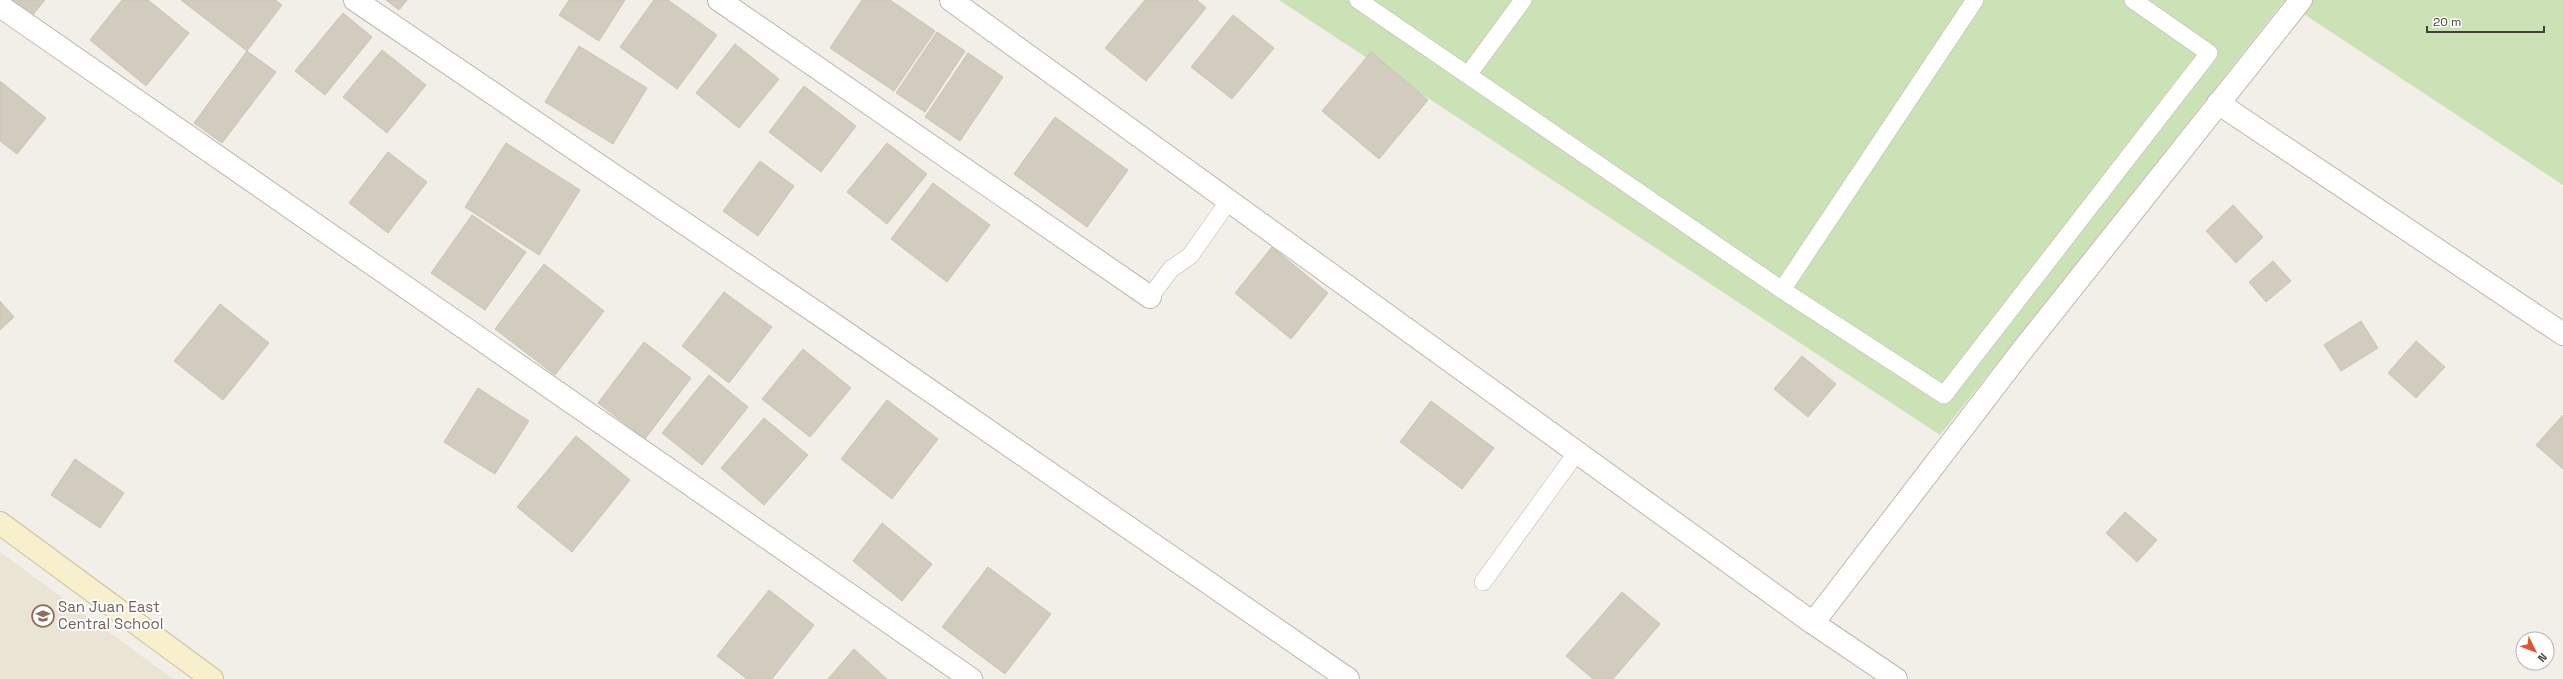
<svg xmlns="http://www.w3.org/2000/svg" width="2563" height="679" viewBox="0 0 2563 679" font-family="'Space Grotesk',sans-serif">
<rect width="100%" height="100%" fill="#f2efe8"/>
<path fill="#e9e4d4" d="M0,552L173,679H0Z"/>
<path fill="#cbe1b6" d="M1279,0H2563V185L2284,1L1940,435Z"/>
<path fill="#d2ccbf" stroke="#ccc4b3" d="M11,0H45L31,17Z
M122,0H148L189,33L146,86L90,40Z
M181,0H275L282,5L247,51Z
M386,0H407L399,10Z
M569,0H625L599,41L559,15Z
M654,0H668L717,35L677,89L620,47Z
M862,0H890L935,31L894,91L830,48Z
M1145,0H1197L1206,8L1146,81L1105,48Z
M343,13L372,37L325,95L295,71Z
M1233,15L1274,48L1232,99L1191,67Z
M937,32L965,51L925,112L896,93Z
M735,44L779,79L739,128L696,93Z
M579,46L647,88L613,144L545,102Z
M382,50L426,85L387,133L343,97Z
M247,51L276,72L222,143L194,123Z
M1371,52L1428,100L1379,159L1322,111Z
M968,53L1003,77L960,141L925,117Z
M0,81L46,118L17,154L0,141Z
M804,86L856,126L821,172L769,132Z
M1055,117L1128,170L1087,227L1014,174Z
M506,143L580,190L539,255L465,207Z
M887,143L927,174L887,224L847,192Z
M388,152L427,182L388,233L349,203Z
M760,161L794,186L758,236L723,211Z
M933,183L990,225L947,282L891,239Z
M2233,205L2263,237L2236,263L2206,231Z
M472,215L526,252L485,310L431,273Z
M1272,247L1328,293L1291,339L1235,293Z
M2273,261L2291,281L2266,302L2249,282Z
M544,264L604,311L555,375L495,329Z
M724,292L772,327L729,383L682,346Z
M0,301L14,317L0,330Z
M220,304L269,343L223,400L174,361Z
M2361,321L2378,348L2341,371L2324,345Z
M2416,341L2445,367L2416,398L2388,373Z
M644,342L691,378L645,439L598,403Z
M803,349L851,388L810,437L762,399Z
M1802,356L1836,384L1808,417L1774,389Z
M709,375L748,407L702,465L662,433Z
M478,388L529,421L495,474L444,442Z
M887,400L938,439L892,499L841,459Z
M1431,401L1494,448L1462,489L1400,442Z
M2563,415V469L2536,445Z
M764,418L808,455L764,505L721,468Z
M576,436L630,480L572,552L517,507Z
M75,459L124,493L100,528L51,495Z
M2125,512L2157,540L2137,562L2106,533Z
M882,523L932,564L902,601L853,561Z
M988,567L1051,614L1005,674L942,627Z
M769,590L814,625L772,679H747L717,656Z
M1622,592L1660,624L1613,679H1593L1566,656Z
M854,649L887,679H828Z"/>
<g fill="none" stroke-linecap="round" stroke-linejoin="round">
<g stroke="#bcb7ac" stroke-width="18">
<path id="lane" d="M1358,0L1782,290L1944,395L2209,53L2133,0
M1468,75L1523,0
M1782,290L1975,0
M1150,297L1171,269L1190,256L1228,202
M1483,582L1577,452"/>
</g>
<g stroke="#bcb7ac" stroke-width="24">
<path id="street" d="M355,0L842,330L1348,679
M719,0L1150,297
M951,0L1813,623L1896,679
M0,6L971,679
M2218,103L2563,334
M1813,623L2024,348L2301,0"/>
</g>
<g stroke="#ccc39d" stroke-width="24">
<path id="secondary" d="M0,523L212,679"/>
</g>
<use href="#lane" stroke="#fff" stroke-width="17"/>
<use href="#street" stroke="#fff" stroke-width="22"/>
<use href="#secondary" stroke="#f8f0cc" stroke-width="22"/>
</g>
<defs>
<g id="school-ring" transform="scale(1.15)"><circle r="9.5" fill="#fff" stroke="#8d6e63" stroke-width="1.5"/><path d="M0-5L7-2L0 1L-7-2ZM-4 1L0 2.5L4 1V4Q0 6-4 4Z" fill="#8d6e63"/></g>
</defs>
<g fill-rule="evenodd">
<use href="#school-ring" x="43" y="616"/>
</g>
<g text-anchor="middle" stroke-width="4" stroke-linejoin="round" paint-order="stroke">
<g font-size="15" fill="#785e54" stroke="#fff" text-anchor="start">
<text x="58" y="612">San Juan East<tspan x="58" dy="17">Central School</tspan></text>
</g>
</g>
<g transform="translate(2535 651) rotate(132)"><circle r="19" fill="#ffffff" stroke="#b4b3af"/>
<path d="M0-3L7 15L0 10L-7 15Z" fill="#e15430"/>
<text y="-6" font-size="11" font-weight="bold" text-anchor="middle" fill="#444038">N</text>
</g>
<path d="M2427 26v6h117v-6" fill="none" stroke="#444038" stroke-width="2"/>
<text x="2433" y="26" font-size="12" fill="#444038" stroke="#ffffff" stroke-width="3" paint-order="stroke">20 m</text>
</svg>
